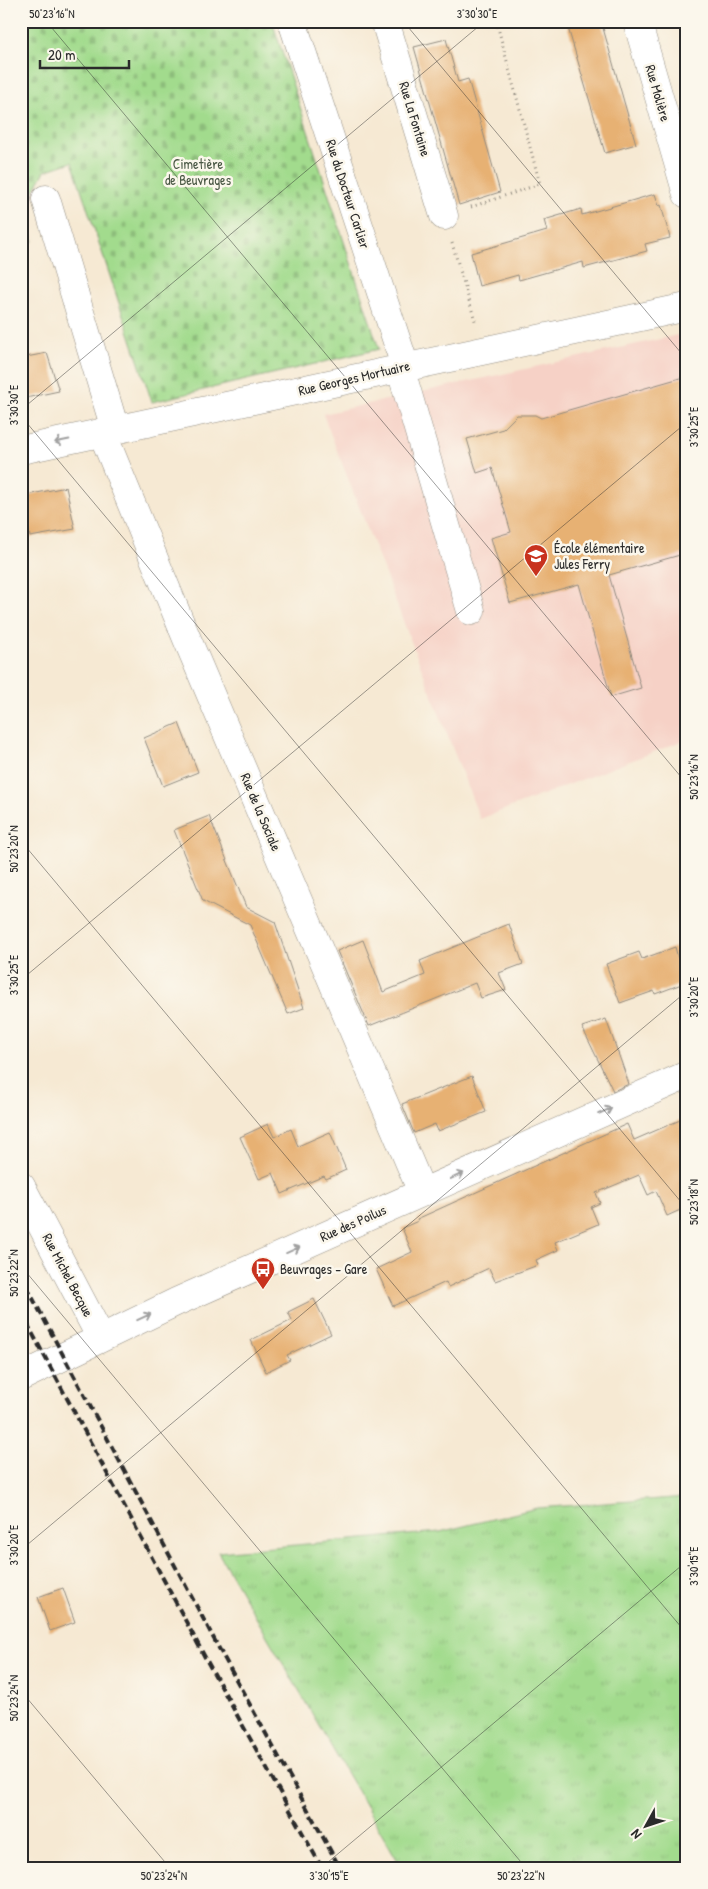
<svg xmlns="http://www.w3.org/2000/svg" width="708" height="1889" viewBox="0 0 708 1889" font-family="'Patrick Hand',sans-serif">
<defs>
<pattern id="grass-tufts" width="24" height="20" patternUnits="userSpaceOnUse" patternTransform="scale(1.25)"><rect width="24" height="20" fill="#a2db8d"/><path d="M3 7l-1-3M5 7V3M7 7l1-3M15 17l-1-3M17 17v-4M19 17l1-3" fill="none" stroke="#8cbc7a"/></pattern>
<pattern id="cemetery-stones" width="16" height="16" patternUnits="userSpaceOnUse" patternTransform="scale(1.25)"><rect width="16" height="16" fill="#a2db8d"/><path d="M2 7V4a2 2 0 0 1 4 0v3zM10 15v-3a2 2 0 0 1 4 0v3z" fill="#8cbc7a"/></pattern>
</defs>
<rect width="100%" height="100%" fill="#fbf7ec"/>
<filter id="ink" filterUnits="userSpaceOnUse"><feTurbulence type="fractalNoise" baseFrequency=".02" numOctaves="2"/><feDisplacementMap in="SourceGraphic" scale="10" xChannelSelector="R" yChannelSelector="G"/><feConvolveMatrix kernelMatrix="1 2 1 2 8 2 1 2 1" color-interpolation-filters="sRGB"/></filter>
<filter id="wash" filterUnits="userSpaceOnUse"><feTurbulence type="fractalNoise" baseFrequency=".0096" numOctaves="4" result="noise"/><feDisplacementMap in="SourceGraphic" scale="20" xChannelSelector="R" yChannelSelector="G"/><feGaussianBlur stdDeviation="1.12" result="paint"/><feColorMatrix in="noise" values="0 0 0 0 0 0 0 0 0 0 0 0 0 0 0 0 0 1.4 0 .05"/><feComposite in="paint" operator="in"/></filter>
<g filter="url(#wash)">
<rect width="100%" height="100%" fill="#f6e9d3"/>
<path fill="#f6d1c6" d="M687,333V739L480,819L323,414Z"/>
<path fill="url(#grass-tufts)" stroke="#66835c" d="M687,1497V1868H402L218,1552L440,1532L537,1508Z"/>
<path fill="url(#cemetery-stones)" stroke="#66835c" d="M21,21H272L379,349L152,402L72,162L45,171L26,205L33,241L21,244Z"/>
<g id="blocks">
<path fill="#e7b173" d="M566,21H601L636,144L605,153Z
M446,39L458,82L468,79L500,192L459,205L414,47Z
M655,194L659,206L661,205L670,238L645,244L647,251L584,268L583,262L519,280L518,275L479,286L471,253L547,231L544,220L581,209L582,215Z
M47,353L59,391L21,399V358Z
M687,376V553L609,575L641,688L611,697L579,584L510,603L491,538L511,532L492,468L477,473L467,439L503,429L517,415H535L541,418Z
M66,487L75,529L30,537L22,496Z
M179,723L198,772L163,786L144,738Z
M209,816L246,907L275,922L304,1008L288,1014L250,925L203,901L174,830Z
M509,924L523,964L499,973L506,990L481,998L475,983L369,1026L337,951L363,940L383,992L425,975L420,961Z
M675,947L678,958L687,955V982L655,994L654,991L620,1003L606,964L639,952L642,959Z
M606,1019L629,1084L613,1091L582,1027Z
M472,1076L486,1112L438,1131L435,1124L414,1133L402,1104Z
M687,1117V1207L667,1216L656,1191L648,1195L639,1175L596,1193L600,1203L591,1207L598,1224L555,1242L558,1250L536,1260L538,1265L495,1281L489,1268L448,1287L446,1282L393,1306L376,1269L412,1252L402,1228L418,1221L417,1219L627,1124L634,1140Z
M268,1124L274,1137L291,1129L298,1146L330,1132L346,1170L326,1179L324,1176L282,1194L273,1173L259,1179L240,1137Z
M314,1299L331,1334L287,1355L290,1360L266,1372L251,1340L292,1320L288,1312Z
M63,1588L75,1622L50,1631L38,1597Z"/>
</g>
</g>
<g filter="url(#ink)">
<use href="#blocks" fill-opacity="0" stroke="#908a7f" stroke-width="1"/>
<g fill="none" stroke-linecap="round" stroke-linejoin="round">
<g stroke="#908a7f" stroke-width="29">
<path id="minor" d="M292,21L405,366
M385,21L444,216
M637,21L687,194
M46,199L115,429
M400,367L471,611
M102,432L187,639L422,1192
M21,450L687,307
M21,1186L101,1338
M21,1377L176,1302L687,1075"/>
</g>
<path stroke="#908a7f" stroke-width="3" stroke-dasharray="1 4" stroke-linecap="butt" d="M471,207L540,184L497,24
M452,243L476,324"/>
<use href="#minor" stroke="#fff" stroke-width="28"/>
<path stroke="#2b2b2b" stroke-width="4" stroke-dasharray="8 4" stroke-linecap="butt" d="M21,1276L222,1654L340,1868
M21,1312L207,1661L322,1868"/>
</g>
<defs><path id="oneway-shaft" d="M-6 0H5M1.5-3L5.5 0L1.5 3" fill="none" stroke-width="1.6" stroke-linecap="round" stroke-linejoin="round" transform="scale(1.25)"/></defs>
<g stroke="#a0a0a0">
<use href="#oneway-shaft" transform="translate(62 441) rotate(168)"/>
<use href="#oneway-shaft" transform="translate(605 1111) rotate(-24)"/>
<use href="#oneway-shaft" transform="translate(457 1176) rotate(-24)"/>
<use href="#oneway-shaft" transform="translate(293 1250) rotate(-24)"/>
<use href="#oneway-shaft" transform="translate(144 1317) rotate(-25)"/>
</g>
</g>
<path fill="none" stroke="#2b2b2b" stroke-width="1" stroke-opacity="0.45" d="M46,21L687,784M403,21L687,360M21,410L485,21M21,416L687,1209M21,841L687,1634M21,980L687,422M21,1266L526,1868M21,1550L687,991M21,1691L170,1868M321,1868L687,1561"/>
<defs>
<g id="school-pin" transform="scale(1.25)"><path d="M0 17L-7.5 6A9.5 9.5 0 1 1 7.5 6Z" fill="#c8321e" stroke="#fbf7ec"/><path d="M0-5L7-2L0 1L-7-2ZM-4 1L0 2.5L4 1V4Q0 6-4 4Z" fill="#fff"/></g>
<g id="bus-pin" transform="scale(1.25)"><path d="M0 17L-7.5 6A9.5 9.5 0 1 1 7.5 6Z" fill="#c8321e" stroke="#fbf7ec"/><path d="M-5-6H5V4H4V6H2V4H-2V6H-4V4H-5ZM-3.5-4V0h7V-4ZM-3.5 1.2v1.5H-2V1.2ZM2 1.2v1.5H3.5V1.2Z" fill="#fff"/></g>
</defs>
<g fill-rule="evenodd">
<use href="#school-pin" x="536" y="556"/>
<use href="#bus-pin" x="263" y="1269"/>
</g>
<g text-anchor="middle" stroke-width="5" stroke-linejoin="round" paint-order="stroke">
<g font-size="14" fill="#2b2b2b" stroke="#fbf7ec">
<text transform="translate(658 93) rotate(74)" y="5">Rue Molière</text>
<text transform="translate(415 119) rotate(73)" y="5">Rue La Fontaine</text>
<text transform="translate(348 194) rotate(72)" y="5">Rue du Docteur Carlier</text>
<text transform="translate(354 378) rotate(-13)" y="5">Rue Georges Mortuaire</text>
<text transform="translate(261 812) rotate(67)" y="5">Rue de la Sociale</text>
<text transform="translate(353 1223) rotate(-24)" y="5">Rue des Poilus</text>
<text transform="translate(68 1275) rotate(62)" y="5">Rue Michel Becque</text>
</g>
<g font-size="14" fill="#495744" stroke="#fbf7ec">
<text x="198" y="169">Cimetière<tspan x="198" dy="16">de Beuvrages</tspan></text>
</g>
<g font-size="14" fill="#2b2b2b" stroke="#fbf7ec" text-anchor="start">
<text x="554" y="553">École élémentaire<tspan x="554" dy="16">Jules Ferry</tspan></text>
<text x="280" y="1274">Beuvrages – Gare</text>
</g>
</g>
<rect width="708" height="1889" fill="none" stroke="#fbf7ec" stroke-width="55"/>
<g transform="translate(646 1826) rotate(230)" stroke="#fbf7ec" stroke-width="4" paint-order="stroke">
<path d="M0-4L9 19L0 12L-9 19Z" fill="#2b2b2b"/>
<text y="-8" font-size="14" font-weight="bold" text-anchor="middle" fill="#2b2b2b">N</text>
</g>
<path d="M40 60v8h89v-8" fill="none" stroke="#2b2b2b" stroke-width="2.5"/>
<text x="48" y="60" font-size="15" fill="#2b2b2b" stroke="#fbf7ec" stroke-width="4" paint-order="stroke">20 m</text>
<rect x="28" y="28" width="652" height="1834" fill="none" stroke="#2b2b2b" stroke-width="2"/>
<g font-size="12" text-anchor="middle" fill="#2b2b2b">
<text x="52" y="18">50°23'16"N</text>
<text x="477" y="18">3°30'30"E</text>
<text transform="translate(14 405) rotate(-90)" y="4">3°30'30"E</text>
<text transform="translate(694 427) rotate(-90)" y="4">3°30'25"E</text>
<text transform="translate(694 777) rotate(-90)" y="4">50°23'16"N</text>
<text transform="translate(14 849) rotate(-90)" y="4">50°23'20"N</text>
<text transform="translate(14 975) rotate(-90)" y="4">3°30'25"E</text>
<text transform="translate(694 997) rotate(-90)" y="4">3°30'20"E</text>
<text transform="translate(694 1202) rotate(-90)" y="4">50°23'18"N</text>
<text transform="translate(14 1273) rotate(-90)" y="4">50°23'22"N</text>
<text transform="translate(14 1545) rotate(-90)" y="4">3°30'20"E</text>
<text transform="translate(694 1566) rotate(-90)" y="4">3°30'15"E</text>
<text transform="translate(14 1698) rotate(-90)" y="4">50°23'24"N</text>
<text x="164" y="1880">50°23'24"N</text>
<text x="329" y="1880">3°30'15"E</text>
<text x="521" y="1880">50°23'22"N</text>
</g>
</svg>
